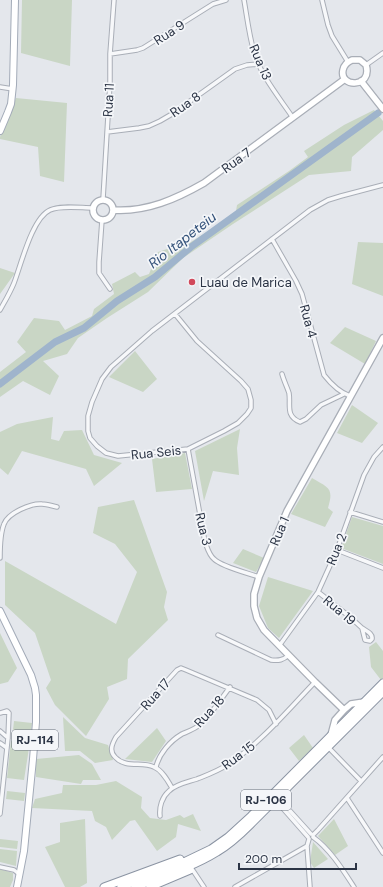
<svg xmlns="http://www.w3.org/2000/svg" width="383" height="887" viewBox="0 0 383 887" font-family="'DM Sans',sans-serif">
<rect width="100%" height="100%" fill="#e4e7ec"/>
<path fill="#c9d6c5" d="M22,0H72L70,66L21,53Z
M16,98L67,103L64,182L40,176L38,147L0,139V137Z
M374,110L383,121V130L352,157L351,171L309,175L233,224L183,258L148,292L107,318L78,338L67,354L43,361L59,376L50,395L23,381L0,397V372L26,352L17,342L34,318L59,321L65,330L92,316L94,309L114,294L112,284L135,272L140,277L149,274L158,252L173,247L175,252L210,230L236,211L237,205L289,171L308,157L304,151L344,125Z
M358,242L383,243V296L352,284Z
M0,268L15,273L0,294Z
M345,327L376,341L365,364L330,343Z
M135,351L157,379L143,392L109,377Z
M352,405L378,423L362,443L337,433Z
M53,417L51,439L59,441L64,431L82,430L94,455L122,463L94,486L86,469L22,451L8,475L0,468V432L17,424Z
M240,429L237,448L239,475L213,471L204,501L195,451Z
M185,453L192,489L156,492L152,459Z
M312,478C329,488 334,488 328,508L333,512L325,527L291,514Z
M134,500L167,592L164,607L168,620L128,659L127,679L107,687L109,699L86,736L55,705L46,688L51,680L35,633L5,605V561L116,624L137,572L115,544L93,533L98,507Z
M352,517L383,526V564L341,548Z
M243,549L264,558L256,572L233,563Z
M268,577L313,591L279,638L268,628L259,606Z
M0,633L17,668L8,682L0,684Z
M376,642L383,651V678L381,680L371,667L369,647Z
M63,717L85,738L108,745L113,760L95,763L80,751H65Z
M14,721L32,723L31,732L13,730Z
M157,728L166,741L152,762L125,759Z
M304,735L313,748L299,761L289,748Z
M11,741L29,748L24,780L7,778Z
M79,755L92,764L101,780H83L81,784L36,777V759Z
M116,781L142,797L141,808L150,818L166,820L180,815L184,818L193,814L201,831L178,824L176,837L157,851L135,820L130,821L112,840L106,827L95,821L92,811L32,808L35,799L62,793L63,785H96Z
M7,791L25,793L24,801L6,799Z
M85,819L87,883L80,887H65L45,847L60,842V823Z
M334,819L348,846L335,855L318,836Z
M0,839L18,841L17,849L0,847Z
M313,842L328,859L314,868L310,862Z
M0,849L17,851L16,866L0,862Z
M0,869L13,873V880L10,887H0Z"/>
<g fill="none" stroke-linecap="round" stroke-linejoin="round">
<path stroke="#9fb4cc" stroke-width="7" d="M0,384L55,342L84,328L117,301L155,277L191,247L378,113"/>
<g stroke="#a9aeb7" stroke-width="5.5">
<path id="street" d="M244,0C247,17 249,35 254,52C261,76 279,97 293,118
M322,0L328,25L332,36L348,62
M110,54L137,50L143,48L205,9L213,4L226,0
M366,65L383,53
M0,87L13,89
M107,132L139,128L149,126L160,121L172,114L235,69L247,65L258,64
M103,199L110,83V54L114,0
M102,220L99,262V273L110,289
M272,239L296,281L302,294L324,375C331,384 339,392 350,396
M0,310C5,301 10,293 14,283C21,265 32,218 50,210C60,205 81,208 93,208
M175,314L197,341L241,381L248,389L251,400V408L247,414L238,423L224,431L188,449L118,456L106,453L97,446L90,438L88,431V416L92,402L102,379L111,367L152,331L310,210L328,200L341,196L383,185
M282,374C284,381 287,387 289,393C291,405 285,416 300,422L306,419L321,405L344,394
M188,449L205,542C207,547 209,555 214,559C222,567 248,573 259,577
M350,512L383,522
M337,550L383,568
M0,558C0,547 0,534 4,524C8,513 31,503 42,504C47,504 52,506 57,507
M318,592L350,617L362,628
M362,628C366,631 373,633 372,639L370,641L365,640Z
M218,635L271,660C279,661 283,660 289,655
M279,646L318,592L337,550L364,475L374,457L383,447
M0,713L7,711L9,713L8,738L0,814
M0,731L8,738
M0,743L7,748
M328,747L361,781
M156,767C159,754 170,741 182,734C189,731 195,729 201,724C212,713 221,699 230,687
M172,788C168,781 162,770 154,767C142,761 126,769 115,757C109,751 112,744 116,737L177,670L181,668L186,670L257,700L269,710L276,724
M280,795L282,802L311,834
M347,798L383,853
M274,802L279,804L308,837
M160,816C159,807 162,797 169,791C176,784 188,782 197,779C207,775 218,771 227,765C261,743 287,711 315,682
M313,835L318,830L383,757
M313,837C330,849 343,870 354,887
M309,839L307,846L310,887
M0,867L14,870L19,874
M192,869L204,887
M235,887L307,846"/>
</g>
<g stroke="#a9aeb7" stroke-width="8">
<path id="secondary" d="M352,60H360L366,65C373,88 339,88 343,70C344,65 347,62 352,60Z
M361,81L383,109
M93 210a10 10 0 1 1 20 0a10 10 0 1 1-20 0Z
M114,210C147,212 176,199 204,183L345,79
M344,710L315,682L264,630L257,618L254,606V594L259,577L287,511L383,338
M331,735L335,720L344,710L351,704L364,702"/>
</g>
<g stroke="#a3abb8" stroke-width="8">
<path id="primary" d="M0,131L8,112L11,104L13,85L15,0
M0,611L31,675L35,688L36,695V722L33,759L24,851L17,887"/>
</g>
<g stroke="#8b94a3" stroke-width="9">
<path id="highway" d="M104,887L180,859
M121,887L186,861L211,849L228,837L251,816L383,683
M135,887C161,877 193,867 217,852C229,845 240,835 250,825L383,692
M150,887L190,870"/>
</g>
<use href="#street" stroke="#f7f8fa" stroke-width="3.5"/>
<use href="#secondary" stroke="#fff" stroke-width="5.5"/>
<use href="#primary" stroke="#fff" stroke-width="6"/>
<use href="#highway" stroke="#fff" stroke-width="7"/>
</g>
<circle fill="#d1495b" stroke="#f4f6f9" stroke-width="1.5" cx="192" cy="282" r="4"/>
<g text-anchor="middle" stroke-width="3.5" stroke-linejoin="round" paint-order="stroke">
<g fill="#f4f6f9" stroke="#676e7b" stroke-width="1">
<rect x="12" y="730" width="46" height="20" rx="3"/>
<rect x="241" y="790" width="50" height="20" rx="3"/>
</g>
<g font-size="12" font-weight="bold" fill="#2b3445">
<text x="35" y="744">RJ-114</text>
<text x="266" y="804">RJ-106</text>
</g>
<g font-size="13" fill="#2b3445" stroke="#f4f6f9">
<text transform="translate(169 32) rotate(-33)" y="5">Rua 9</text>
<text transform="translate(261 62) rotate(67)" y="5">Rua 13</text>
<text transform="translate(108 100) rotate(-87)" y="5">Rua 11</text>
<text transform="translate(185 104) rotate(-35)" y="5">Rua 8</text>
<text transform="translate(236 160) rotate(-36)" y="5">Rua 7</text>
<text transform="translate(309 321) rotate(75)" y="5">Rua 4</text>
<text transform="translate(156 452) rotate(-6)" y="5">Rua Seis</text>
<text transform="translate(204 529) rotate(77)" y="5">Rua 3</text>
<text transform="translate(279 531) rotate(-67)" y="5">Rua 1</text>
<text transform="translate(336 549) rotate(-68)" y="5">Rua 2</text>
<text transform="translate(340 610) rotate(40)" y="5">Rua 19</text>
<text transform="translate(155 694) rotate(-48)" y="5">Rua 17</text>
<text transform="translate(209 711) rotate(-48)" y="5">Rua 18</text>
<text transform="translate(238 755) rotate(-37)" y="5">Rua 15</text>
</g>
<g font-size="13" fill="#2b3445" stroke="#f4f6f9" text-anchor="start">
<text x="200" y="287">Luau de Marica</text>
</g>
<g font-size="14" font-style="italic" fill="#34527a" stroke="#f4f6f9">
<text transform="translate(182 240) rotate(-38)" y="5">Rio Itapeteiu</text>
</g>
</g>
<path d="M239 863v6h117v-6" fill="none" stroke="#2b3445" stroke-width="2"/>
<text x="245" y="863" font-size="12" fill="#2b3445" stroke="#f4f6f9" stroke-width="3" paint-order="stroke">200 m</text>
</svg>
